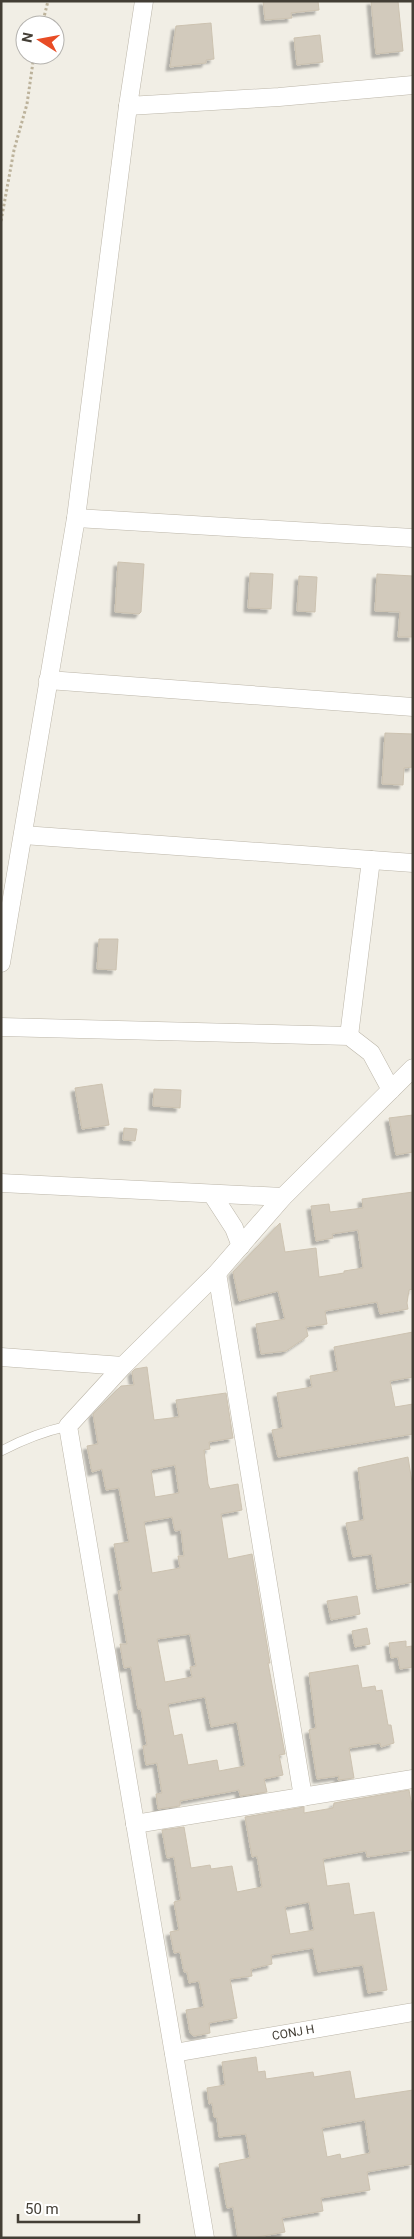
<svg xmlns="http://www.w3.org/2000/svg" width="414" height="2239" viewBox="0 0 414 2239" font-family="Roboto,sans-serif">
<defs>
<filter id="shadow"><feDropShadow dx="-4" dy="4" stdDeviation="1" flood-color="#0004"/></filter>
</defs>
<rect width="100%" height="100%" fill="#f1eee5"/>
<path fill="#d2cabc" stroke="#ccc2b0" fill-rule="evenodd" filter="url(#shadow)" d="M263,1H318L319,10L291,13L292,18L265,20Z
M371,1H398L403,51L376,54Z
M211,23L214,59L206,60V63L170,67L176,26Z
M320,35L323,62L297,65L294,38Z
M118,562L144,564L141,612L139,614L115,612Z
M250,573L273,574L271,609L248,608Z
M377,574L413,576V637H398L400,612L375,611Z
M299,576L317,577L315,612L297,611Z
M385,733L413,734V767L404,768L403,785L382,784Z
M99,939H118L116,970L97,969Z
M102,1084L109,1125L82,1129L75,1088Z
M154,1089L181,1090L180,1108L153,1106Z
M413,1115V1152L396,1155L389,1118Z
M124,1128L137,1129L135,1141L123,1140Z
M413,1192V1289L409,1290L407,1303L408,1309L380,1314L377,1302L325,1311L327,1324L306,1327L308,1336L286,1351L261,1354L256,1324L285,1319L278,1291L239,1301L233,1272L280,1223L285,1252L316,1248L319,1277L344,1273V1271L363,1268L358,1230L332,1234L333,1238L316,1241L311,1206L329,1204L330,1212L363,1208L362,1199Z
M413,1332V1377L390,1381L395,1407L413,1404V1434L278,1457L272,1430L283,1428L277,1393L312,1387L310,1376L338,1371L334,1347Z
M147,1367L154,1420L179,1417L176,1400L226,1393L233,1438L209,1442L210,1449L204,1450L208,1484L210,1489L238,1484L242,1510L221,1514L228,1559L252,1554L270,1663H268L285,1754L279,1755L283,1775L264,1779L267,1792L240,1796L239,1790L180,1801V1806L158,1809L156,1794L162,1793L157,1763L146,1765L143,1746L147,1745L141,1709H138L131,1667L124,1668L120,1644H127L118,1591L122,1590L114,1544L129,1542L119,1488L106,1490L102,1469L92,1472L87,1446L98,1444L93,1414L121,1386L134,1385L132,1372L135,1369ZM175,1465L179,1493L155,1497L151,1470ZM172,1517L175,1531L181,1530L184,1556H178L180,1568L152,1573L144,1522ZM190,1634L196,1666L190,1667L192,1677L165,1682L157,1639ZM205,1697L211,1727L237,1722L245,1766L219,1771L217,1760L188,1765L182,1734L174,1736L168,1704Z
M408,1457L413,1489V1582L377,1589L372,1554L353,1557L346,1523L364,1520L358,1468Z
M357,1596L360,1614L331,1620L327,1601Z
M367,1628L370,1644L355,1647L352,1631Z
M406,1641V1647L412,1646L413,1667L400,1669L398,1657L391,1658L389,1643Z
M358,1665L362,1688L375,1686L376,1691L382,1690L388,1725H391L394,1743L381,1747L380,1743L349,1748L354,1778L338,1780L339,1776L317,1779L309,1730L316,1728L309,1673Z
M409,1790L413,1812V1850L367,1857L366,1851L323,1859L327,1886L349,1883L354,1915L374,1912L387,1990L368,1993L363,1965L318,1972L313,1948L271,1955L272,1964L251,1969L252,1976L230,1979L237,2018L209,2023L210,2033L194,2036L190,2033L186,2010L204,2007L199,1981L189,1983L187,1972H184L180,1952L174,1953L170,1932L179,1930L174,1902L181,1900L174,1857L167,1858L162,1830L184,1827L191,1868L210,1865L211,1869L232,1866L237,1892L262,1887L257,1856L252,1857L245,1817L304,1807V1813L333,1808L334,1803ZM309,1902L314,1930L290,1934L285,1907Z
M256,2057L258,2072L265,2071L266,2079L313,2072L314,2077L350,2071L355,2099L413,2090V2164L367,2172L370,2190L321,2198L323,2211L282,2218L285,2232L252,2238H238L233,2207L227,2208L219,2164L250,2158L246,2134L219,2137L217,2118L214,2117L212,2103L209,2104L207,2088L225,2085L222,2062ZM365,2120L370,2153L341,2159L340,2154L327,2157L322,2128Z"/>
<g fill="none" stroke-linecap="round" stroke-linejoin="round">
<g stroke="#bcb6a9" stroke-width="10">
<path id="lane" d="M1,1451C22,1440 45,1431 68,1426"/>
</g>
<g stroke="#bcb6a9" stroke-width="19">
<g id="street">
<path d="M144,1L128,106L279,97L413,85"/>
<path d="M76,518L413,538"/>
<path d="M48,680L413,707"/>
<path d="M23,835L413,863"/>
<path d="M1,963L76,518L128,106"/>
<path d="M1,1027L349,1036L371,1053L391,1090"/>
<path d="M349,1036L371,860"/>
<path d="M1,1183L283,1197"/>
<path d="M212,1194L234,1228L241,1246"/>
<path d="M217,1273L303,1797"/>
<path d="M1,1357L123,1366"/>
<path d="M135,1824L413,1779"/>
<path id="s1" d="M174,2053L413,2012"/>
<path d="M205,2238L68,1426L123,1366L217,1273L283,1197L413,1068"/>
</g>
</g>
<path stroke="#bcb29b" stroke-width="3" stroke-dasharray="2.5 2.5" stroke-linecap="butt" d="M42,25L48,1
M1,221L14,150L27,104L34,55"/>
<use href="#lane" stroke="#fff" stroke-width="9"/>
<use href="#street" stroke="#fff" stroke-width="18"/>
</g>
<g text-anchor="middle" stroke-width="5" stroke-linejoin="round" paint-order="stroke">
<g font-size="12" fill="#433e35" stroke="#fff">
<text dy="4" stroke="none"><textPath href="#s1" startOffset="121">CONJ H</textPath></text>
</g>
</g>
<rect width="414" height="2239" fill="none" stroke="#433e35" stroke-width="5"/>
<g transform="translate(40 40) rotate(281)"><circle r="24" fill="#ffffff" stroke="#b4b2ae"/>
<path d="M0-4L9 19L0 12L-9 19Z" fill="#e84c25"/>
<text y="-8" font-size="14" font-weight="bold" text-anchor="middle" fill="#433e35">N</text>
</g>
<path d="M18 2214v8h121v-8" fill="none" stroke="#433e35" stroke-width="2.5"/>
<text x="25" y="2214" font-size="15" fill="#433e35" stroke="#ffffff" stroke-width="4" paint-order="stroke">50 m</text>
</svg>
